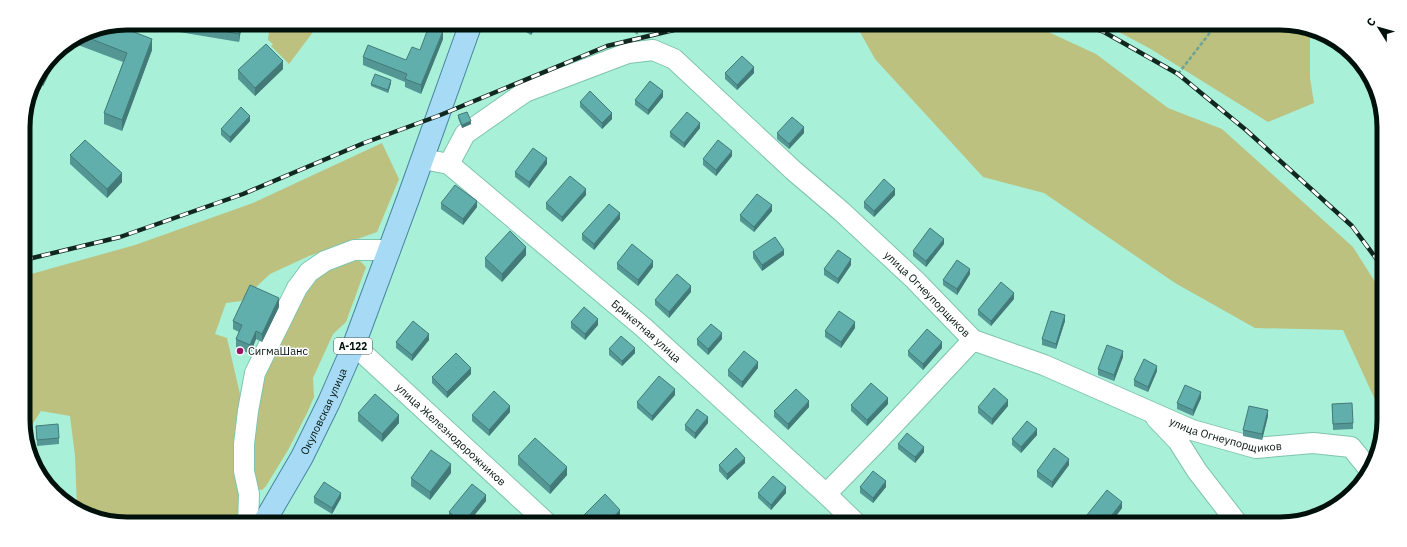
<svg xmlns="http://www.w3.org/2000/svg" width="1407" height="547" viewBox="0 0 1407 547" font-family="'IBM Plex Sans',sans-serif">
<rect width="100%" height="100%" fill="#a9f0d9"/>
<path fill="#bcc17f" d="M270,23H317L319,24L289,64L271,46L273,44L268,40Z
M855,23H1029L1096,54L1168,108L1222,129L1353,247L1384,296V409L1377,404L1343,330L1255,328L1175,283L1044,193L983,177L875,59Z
M1102,23H1280L1313,28L1310,31V78L1314,103L1268,122L1149,48Z
M382,143L399,179L377,232L309,256L270,274L241,301L226,303L215,334L227,338L240,394L237,465L241,524H127L94,518L77,507L75,456L70,416L41,411L25,435L24,276L135,245L253,203Z
M351,259L359,260L366,267L346,322L333,334L313,378L314,397L307,413L288,450L266,486L262,490L256,489L252,486V439L257,392L306,281Z"/>
<g fill="none" stroke-linecap="round" stroke-linejoin="round">
<g stroke="#7ec4ae" stroke-width="22">
<g id="minor">
<path id="s1" d="M423,159L449,164L643,327L826,494L857,524"/>
<path id="s2" d="M449,164L465,134L525,92L628,53L653,50L674,59L794,171L841,211L915,280L973,340L1044,365L1192,430L1256,448L1313,443L1351,447L1368,468"/>
<path id="s3" d="M354,345L548,524"/>
<path d="M1156,418L1178,441L1197,471L1238,524"/>
<path d="M826,494L878,441L973,340"/>
<path d="M248,524L249,494L244,471V444L248,411L255,373L297,288L309,272L325,261L354,250H390"/>
</g>
</g>
<g stroke="#4685a0" stroke-width="24">
<g id="major">
<path id="s4" d="M263,524L302,457L329,402L354,345L408,199L471,23"/>
</g>
</g>
<path stroke="#6fa493" stroke-width="2.5" stroke-dasharray="4 2" stroke-linecap="butt" d="M626,23L639,35
M1178,74L1209,34L1219,23"/>
<use href="#minor" stroke="#fff" stroke-width="20"/>
<use href="#major" stroke="#a7dbf5" stroke-width="22"/>
<g stroke="#112821" stroke-width="4.5">
<path id="rail" d="M1080,23L1104,32L1178,74L1246,130L1352,226L1384,269
M24,260L120,237L243,194L364,143L438,116L607,46L703,23"/>
</g>
<use href="#rail" stroke="#fff" stroke-width="3" stroke-dasharray="9" stroke-linecap="butt"/>
</g>
<path fill="#539694" d="M179,23H242L239,42L179,32Z
M514,23H538L531,35L514,25Z
M88,31L152,50L122,131L104,124V113L123,62L70,42Z
M443,39L421,94L405,87V82L363,65V57L406,60L420,50Z
M63,46L43,86L34,81L58,49Z
M283,69L255,96L238,79V70Z
M725,73H754L737,90L725,79Z
M391,83L388,93L371,86V84Z
M663,97L648,115L635,105V100Z
M580,102L612,119L602,129L580,107Z
M458,115L471,124L462,128L458,118Z
M250,121L230,143L221,135V129Z
M700,128L684,148L670,137V132Z
M777,133H804L789,149L777,139Z
M70,155L122,182L107,198L70,164Z
M732,156L716,176L703,165V159Z
M547,164L529,188L515,177V172Z
M586,195L562,222L546,209V203Z
M895,195L874,217L864,208V202Z
M441,203L477,207L463,225L441,209Z
M772,211L754,232L740,221V215Z
M620,219L594,250L582,240V234Z
M944,244L926,267L913,256V251Z
M753,252L784,255L762,271L753,258Z
M526,255L502,282L485,267V258Z
M617,263L653,267L638,286L617,269Z
M851,265L838,284L824,275V269Z
M970,274L957,295L943,285V280Z
M691,292L669,318L655,305V300Z
M1014,299L991,326L978,315V310Z
M279,307L262,342L256,339L250,354L236,347V339L239,332L233,329V321Z
M1065,321L1056,349L1042,345V339Z
M571,322L598,325L585,340L571,328Z
M855,328L841,348L825,337V331Z
M697,339H722L708,355L697,345Z
M429,340L412,361L396,348V342Z
M942,348L923,370L908,356V351Z
M609,349L635,353L622,366L609,355Z
M1123,357L1114,381L1098,375V369Z
M758,368L742,388L728,376V370Z
M1157,371L1148,392L1134,386V380Z
M471,374L447,398L432,383V377Z
M675,395L652,421L637,408V402Z
M1201,398L1193,416L1177,409V403Z
M888,404L867,426L851,411V405Z
M1332,404L1353,423V429L1333,430Z
M1008,406L992,425L978,413V407Z
M809,407L788,430L774,417V411Z
M510,412L489,436L472,421V415Z
M358,413L399,423L382,442L358,421Z
M1268,416L1262,440L1243,436V430Z
M708,423L695,439L685,430V425Z
M36,426L59,438V444L37,446Z
M1037,435L1021,453L1012,445V439Z
M898,444L924,452L915,463L898,449Z
M518,456L567,475L550,494L518,465Z
M745,463L727,480L719,471V465Z
M1069,465L1052,488L1037,477V471Z
M451,473L430,500L411,486V478Z
M860,487H886L873,503L860,493Z
M758,493H786L771,510L758,498Z
M314,497L341,498L332,514L314,503Z
M486,501L467,524H457L449,518V512Z
M1122,508L1110,524H1091L1087,521V515Z
M620,516L613,524H581V518Z"/>
<path fill="#437a78" d="M241,23H242L239,42V34Z
M536,23H538L531,35V32Z
M443,31V39L421,94V85Z
M152,39V50L122,131V120Z
M63,46L43,86V78L56,53L58,49Z
M283,61V69L255,96V88Z
M754,67V73L737,90V85Z
M391,80V83L388,93V90Z
M663,91V97L648,115V110Z
M612,113V119L602,129V123Z
M250,116V121L230,143V137Z
M471,121V124L462,128V125Z
M700,123V128L684,148V143Z
M804,127V133L789,149V144Z
M732,151V156L716,176V170Z
M547,158V164L529,188V182Z
M122,173V182L107,198V189Z
M586,189V195L562,222V217Z
M895,189V195L874,217V211Z
M477,201V207L463,225V219Z
M772,205V211L754,232V227Z
M620,213V219L594,250V244Z
M944,239V244L926,267V261Z
M526,247V255L502,282V274Z
M784,250V255L762,271V265Z
M851,259V265L838,284V279Z
M653,261V267L638,286V280Z
M970,269V274L957,295V289Z
M691,286V292L669,318V312Z
M1014,293V299L991,326V321Z
M279,298V307L262,342V334Z
M1065,315V321L1056,349V344Z
M598,319V325L585,340V334Z
M855,322V328L841,348V342Z
M256,331V339L250,354V345Z
M722,333V339L708,355V349Z
M429,334V340L412,361V355Z
M942,342V348L923,370V364Z
M635,348V353L622,366V361Z
M1123,351V357L1114,381V375Z
M758,362V368L742,388V382Z
M1157,366V371L1148,392V387Z
M471,368V374L447,398V392Z
M675,389V395L652,421V416Z
M1201,392V398L1193,416V410Z
M888,398V404L867,426V420Z
M1008,400V406L992,425V419Z
M809,401V407L788,430V424Z
M510,406V412L489,436V430Z
M1268,410V416L1262,440V434Z
M399,415V423L382,442V434Z
M708,417V423L695,439V433Z
M1037,429V435L1021,453V447Z
M924,447V452L915,463V457Z
M745,458V463L727,480V474Z
M1069,459V465L1052,488V482Z
M451,464V473L430,500V492Z
M567,467V475L550,494V486Z
M886,481V487L873,503V498Z
M786,487V493L771,510V505Z
M341,493V498L332,514V508Z
M486,495V501L467,524H463Z
M1122,502V508L1110,524H1105Z
M620,510V516L613,524H607Z"/>
<path fill="#60afac" stroke="#437a78" d="M179,23H241L239,34Z
M516,23H536L531,32Z
M116,25L152,39L122,120L104,113L127,53L81,35L88,31Z
M429,26L443,31L421,85L405,79L407,74L363,57L368,45L406,60L412,47L420,50Z
M266,44L283,61L255,88L238,70Z
M56,53L43,78L38,75Z
M742,56L754,67L737,85L725,73Z
M375,74L391,80L388,90L371,84Z
M650,81L663,91L648,110L635,100Z
M590,91L612,113L602,123L580,102Z
M241,107L250,116L230,137L221,129Z
M467,112L471,121L462,125L458,115Z
M687,112L700,123L684,143L670,132Z
M792,117L804,127L789,144L777,133Z
M85,140L122,173L107,189L70,155Z
M718,140L732,151L716,170L703,159Z
M533,148L547,158L529,182L515,172Z
M570,176L586,189L562,217L546,203Z
M884,179L895,189L874,211L864,202Z
M455,185L477,201L463,219L441,203Z
M757,194L772,205L754,227L740,215Z
M609,204L620,213L594,244L582,234Z
M930,228L944,239L926,261L913,251Z
M510,231L526,247L502,274L485,258Z
M775,237L784,250L762,265L753,252Z
M632,244L653,261L638,280L617,263Z
M838,250L851,259L838,279L824,269Z
M957,260L970,269L957,289L943,280Z
M677,274L691,286L669,312L655,300Z
M1001,282L1014,293L991,321L978,310Z
M250,285L279,298L262,334L256,331L250,345L236,339L242,325L233,321Z
M584,307L598,319L585,334L571,322Z
M839,311L855,322L841,342L825,331Z
M1051,311L1065,315L1056,344L1042,339Z
M413,321L429,334L412,355L396,342Z
M711,324L722,333L708,349L697,339Z
M927,329L942,342L923,364L908,351Z
M621,336L635,348L622,361L609,349Z
M1107,345L1123,351L1114,375L1098,369Z
M744,351L758,362L742,382L728,370Z
M456,353L471,368L447,392L432,377Z
M1144,359L1157,366L1148,387L1134,380Z
M659,376L675,389L652,416L637,402Z
M871,383L888,398L867,420L851,405Z
M1185,385L1201,392L1193,410L1177,403Z
M994,388L1008,400L992,419L978,407Z
M796,389L809,401L788,424L774,411Z
M494,391L510,406L489,430L472,415Z
M375,394L399,415L382,434L358,413Z
M1352,403L1353,423L1333,424L1332,404Z
M1249,406L1268,410L1262,434L1243,430Z
M697,409L708,417L695,433L685,425Z
M1027,421L1037,429L1021,447L1012,439Z
M58,424L59,438L37,440L36,426Z
M907,433L924,447L915,457L898,444Z
M535,438L567,467L550,486L518,456Z
M736,448L745,458L727,474L719,465Z
M1054,448L1069,459L1052,482L1037,471Z
M431,450L451,464L430,492L411,478Z
M873,471L886,481L873,498L860,487Z
M773,476L786,487L771,505L758,493Z
M324,482L341,493L332,508L314,497Z
M472,484L486,495L463,523L449,512Z
M1107,490L1122,502L1105,524H1098L1087,515Z
M605,494L620,510L607,524H587L581,518Z
M815,515L827,524H808Z
M510,520L515,524H506Z"/>
<circle fill="#9d1363" stroke="#fff" stroke-width="1.5" cx="240" cy="351" r="4"/>
<g text-anchor="middle" stroke-width="3" stroke-linejoin="round" paint-order="stroke">
<rect fill="#fff" stroke="#4c5855" stroke-width="1" x="334" y="338" width="38" height="16" rx="3"/>
<g font-size="10" font-weight="bold" fill="#00110c">
<text x="353" y="350">А-122</text>
</g>
<g font-size="11" fill="#00110c" stroke="#fff">
<text dy="4" stroke="none"><textPath href="#s2" startOffset="611">улица Огнеупорщиков</textPath></text>
<text dy="4" stroke="none"><textPath href="#s1" startOffset="285">Брикетная улица</textPath></text>
<text dy="4" stroke="none"><textPath href="#s4" startOffset="128">Окуловская улица</textPath></text>
<text dy="4" stroke="none"><textPath href="#s2" startOffset="947">улица Огнеупорщиков</textPath></text>
<text dy="4" stroke="none"><textPath href="#s3" startOffset="132">улица Железнодорожников</textPath></text>
</g>
<g font-size="11" fill="#00110c" stroke="#fff" text-anchor="start">
<text x="248" y="355">СигмаШанс</text>
</g>
</g>
<path d="M0 0H1407V547H0ZM127 30H1280A97 97 0 0 1 1377 127V420A97 97 0 0 1 1280 517H127A97 97 0 0 1 30 420V127A97 97 0 0 1 127 30Z" fill="#fff" fill-rule="evenodd"/>
<path fill="none" stroke="#00110c" stroke-width="5" d="M127 30H1280A97 97 0 0 1 1377 127V420A97 97 0 0 1 1280 517H127A97 97 0 0 1 30 420V127A97 97 0 0 1 127 30Z"/>
<g transform="translate(1379 28) rotate(307)" stroke="#ffffff" stroke-width="3" paint-order="stroke">
<path d="M0-3L7 15L0 10L-7 15Z" fill="#00110c"/>
<text y="-6" font-size="11" font-weight="bold" text-anchor="middle" fill="#00110c">С</text>
</g>
</svg>
